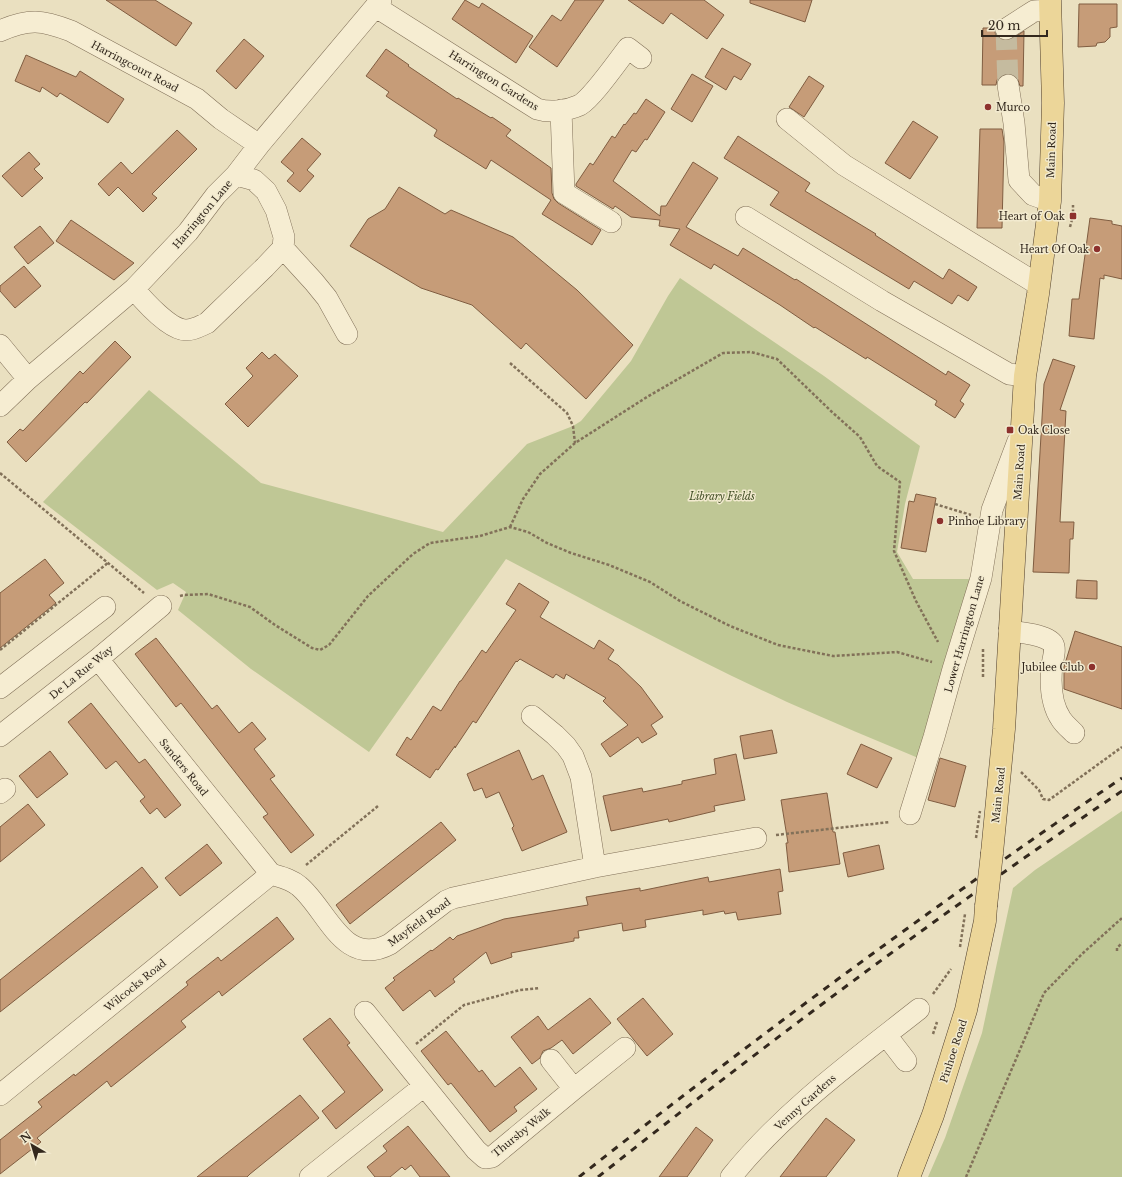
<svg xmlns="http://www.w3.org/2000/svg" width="1122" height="1177" viewBox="0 0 1122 1177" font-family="'Libre Baskerville',serif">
<rect width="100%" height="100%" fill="#eae0c0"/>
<path fill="#bfc795" d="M680,278L824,376L920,446L905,504L897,552L913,579H977L923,760C878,741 832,722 787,702C691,658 599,608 506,559L369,752L251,669L178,610L186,592L173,583L157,590L43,502L149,390L261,483L443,532L527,444L573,426L581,421L631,361L668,296Z
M1122,811V1177H928L945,1138L982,1033L1013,888L1035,870Z"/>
<path fill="#c69c78" stroke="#805d41" d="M106,0H155L192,23L176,46Z
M465,0L479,8L482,3L533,36L516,63L452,19Z
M575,0H604L557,67L529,47L552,15L561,21Z
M628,0H704L724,15L707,39L671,13L663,24Z
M750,0H812L805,22L750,3Z
M1079,4H1117V27L1110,28V37L1105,42L1097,43L1096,46L1078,47Z
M983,28H994L996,36L1001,40L1006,41L1012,39L1024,31L1023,86H1020L1017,77L1012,74L1007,73L1000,76L997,80L996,85H982Z
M244,39L264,56L236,89L216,71Z
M722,48L751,64L741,80L734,76L726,90L705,77Z
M386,49L409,65L408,66L457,99L458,98L491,118L492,117L511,130L506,136L551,168L552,193L554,199L558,203L601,230L592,245L542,214L551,200L491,160L486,169L461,153L434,136L437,130L386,96L389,92L366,76Z
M26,55L76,77L80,71L124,99L108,123L60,93L57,97L42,87L40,92L15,81Z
M692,74L713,86L692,122L671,109Z
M809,76L824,86L804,117L789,107Z
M646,99L665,112L647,140L645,139L636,152L632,150L613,181L660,216L661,206H666L693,162L718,178L686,227L738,256L743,248L795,280L796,279L946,375L948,371L970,385L960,401L964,404L955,418L935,405L937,401L867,357L866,359L815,327L814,328L780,305L714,264L711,269L670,245L680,229L659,226L660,220L631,217L615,206L613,209L576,186V184L590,163L593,165L612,136L615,138L624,124L625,125L634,113L636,114Z
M913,121L938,137L910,179L885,163Z
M980,129H1002L1004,142L1002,228H977Z
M177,130L197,149L152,194L157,198L143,212L118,187L109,196L98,184L121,162L132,174Z
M738,136L810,183L805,191L876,234L875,235L943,279L949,269L977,287L968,301L958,295L952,304L914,281L909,289L770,205L779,192L724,158Z
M302,138L321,154L307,170L314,176L300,192L287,181L294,173L281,162Z
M29,152L40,164L34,169L43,178L22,197L2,176Z
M399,187L445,214L451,210L513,237L577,290L633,345L586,399L526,343L521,349L472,305L421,288L350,246L368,219L385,209Z
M1090,218L1112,221V224L1122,226V279L1104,275V279L1100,278L1094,339L1069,336L1072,299H1079Z
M71,220L99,239L134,263L114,280L56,241Z
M40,226L54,243L28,264L14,247Z
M24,266L41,286L15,308L0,291V286Z
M115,341L131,357L87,403L85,402L26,462L7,442L20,429L23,431L80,371L83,374Z
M262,352L269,359L275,354L298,376L248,427L225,404L253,376L246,368Z
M1053,359L1075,366L1060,410L1066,411L1060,522H1074L1073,539H1070L1069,573L1033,572L1044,384Z
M916,494L936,498L926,552L901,548L909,501L914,502Z
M45,559L64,583L49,595L56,603L0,648V593Z
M1077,580L1097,581V599L1076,598Z
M519,583L549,602L540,617L594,649L599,640L614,650L608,659L618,665L641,687L663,717L651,725L657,734L642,743L638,737L610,757L601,744L628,725L603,701L606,698L566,674L564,679L556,674L553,678L520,659L517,662L516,661L476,723L473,721L455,748V746L438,770L436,769L430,778L396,755L407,737L411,740L433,706L441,711L460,681H461L482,650L486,653L516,610L506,604Z
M1075,631L1122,647V709L1064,689V667Z
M156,638L212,709L217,705L239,733L252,722L266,739L254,749L275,776L270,779L314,835L291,853L263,817L268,814L181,703L176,707L135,654Z
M91,703L139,763L145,759L181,805L165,818L157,808L150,814L140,801L145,797L116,761L106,769L68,722Z
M772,730L777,753L744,759L740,736Z
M861,744L892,758L877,788L847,774Z
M519,750L532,780L543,775L567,832L522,851L512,828L514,826L499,792L486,798L482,788L474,791L467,774Z
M50,751L68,774L37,798L19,776Z
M736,754L745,800L714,806L715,811L669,822L668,819L611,831L603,796L642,788L643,792L682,784V781L716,774L714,759Z
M940,758L966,766L955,807L928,800Z
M827,793L833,832H835L840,864L789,872L786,843H788L781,800Z
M28,804L45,825L0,862V827Z
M441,822L456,840L350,924L336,905Z
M207,844L222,863L180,896L165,878Z
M879,845L884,869L848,877L843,853Z
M142,867L158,887L0,1012V980Z
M780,869L783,891L778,892L781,914L738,920L736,912L725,914L724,911L703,915V910L645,920L646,927L623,931L622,923L578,931L579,938H574V941L511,953L512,957L491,964L486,952L453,979L455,982L435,997L430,990L403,1011L385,988L395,980L393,978L431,950L432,951L450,937L453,940L457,936L504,919L588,905L586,897L640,888V891L708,877L709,882Z
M277,917L294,939L222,996L219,991L181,1021L186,1027L111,1087L107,1081L37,1138L41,1142L0,1174V1140L42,1107L38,1102L74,1074L75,1076L188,985L186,982L218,957L221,961Z
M590,998L611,1023L573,1054L562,1040L551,1048L543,1051L540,1058L532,1064L511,1037L538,1016L548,1030Z
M643,998L673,1034L647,1056L617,1019Z
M330,1018L350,1043L347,1045L383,1090L336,1129L322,1111L345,1092L303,1039Z
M446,1031L479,1072L482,1070L495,1087L520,1067L537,1089L514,1107L517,1111L490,1132L451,1083L448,1085L421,1051Z
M300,1095L319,1118L250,1174L247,1177H197Z
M826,1118L855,1140L826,1177H780Z
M408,1126L450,1177H420L411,1165L405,1170L402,1167L390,1177H375L367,1167L387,1151L383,1146Z
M696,1127L713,1140L687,1177H659Z"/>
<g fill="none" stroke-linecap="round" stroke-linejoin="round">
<path stroke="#c5bb9f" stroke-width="21" stroke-dasharray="21 10" stroke-linecap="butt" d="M1006,29L1008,85"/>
<g stroke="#827159" stroke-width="22">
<path id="minor" d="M376,7L537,109C550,113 567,111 580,105C593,97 617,62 628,48L641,58
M1006,29L1034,11L1050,10
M0,31C29,18 42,20 71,31L197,99L221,119L259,145
M1008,85L1014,123L1019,180L1033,195L1050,201
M561,110L564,193L611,222
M787,119L844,165L1039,285
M236,175L254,180L266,191L276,210L284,237L283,248L314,282L327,298L347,334
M746,217L882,301L1009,374L1025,376
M134,289C144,301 170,330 186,330C194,330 200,326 207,323L265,267L283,248
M0,345L28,379
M0,406L28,379L134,289L188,232L216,195L236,175L259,145L381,0
M1009,631C1019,632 1048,635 1053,644C1056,649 1053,659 1052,665C1050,683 1051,704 1061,719C1064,724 1070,729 1074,733
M98,659L271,874
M0,688L105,607
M532,716L555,735L566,746L573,756L581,777L595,867
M0,736L98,659L161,606
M0,793L5,789
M910,814L934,737L953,669L981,578L992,510L1018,441
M271,874C281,877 291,879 299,886C327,909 343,969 390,944L446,901L453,898L595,867L756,838
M365,1012L476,1150L485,1158L492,1157L574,1089L625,1048
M886,1035L906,1061
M551,1060L574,1089
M0,1095L271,874
M310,1177L424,1086
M731,1177C784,1111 853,1061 919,1009"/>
</g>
<g stroke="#503f2d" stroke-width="23">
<path id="major" d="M992,853L1004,729L1025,376L1038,294L1050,201L1053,103L1050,0
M909,1177L933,1115L966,1010L985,921L986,906"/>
</g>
<path stroke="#827159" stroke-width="2.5" stroke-dasharray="3 2" stroke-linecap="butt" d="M1070,227L1073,216V205
M510,363L567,413L573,426L575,443
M0,473L144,593
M935,504L971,515
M510,527L523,499L540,474L575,443L647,397L723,353L751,352L777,359L832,412L860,437L877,466L900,482L894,551L916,601L938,642
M180,596L184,595L208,594L250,607L275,625L312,648L320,650L329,645L368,596L413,554L430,543L480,536L510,527L528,532L547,543L571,553L609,565L650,582L680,601L730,626L778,645L833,656L897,652L932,662
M983,649V678
M0,650L109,562
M1021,772L1039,790L1043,799L1049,800L1122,747
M776,835L890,822
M306,865L378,806
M1117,951V948L1122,943
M933,994L951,969
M933,1034L937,1022
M416,1044L464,1005L520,990L540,988
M966,1177L1044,993L1082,954L1122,918"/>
<use href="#minor" stroke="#f6edd2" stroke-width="21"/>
<use href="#major" stroke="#ecd699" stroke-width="22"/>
<path stroke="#33281d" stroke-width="3" stroke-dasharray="7 7" stroke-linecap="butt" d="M579,1177C755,1038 936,904 1122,778
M598,1177C768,1042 942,912 1122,791"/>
<g stroke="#503f2d" stroke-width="23" stroke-linecap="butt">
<path id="major-bridge" d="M986,906L992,853"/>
</g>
<path stroke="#827159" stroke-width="2.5" stroke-dasharray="3 2" stroke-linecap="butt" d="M976,838L980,811
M960,947L965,914"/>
<use href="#major-bridge" stroke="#ecd699" stroke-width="22"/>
</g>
<g fill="#8d312d" stroke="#f2eacf" stroke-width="1.5">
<circle cx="988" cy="107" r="4"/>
<rect x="1069" y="212" width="8" height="8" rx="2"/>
<circle cx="1097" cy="249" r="4"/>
<rect x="1006" y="426" width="8" height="8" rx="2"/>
<circle cx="940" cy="521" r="4"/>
<circle cx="1092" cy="667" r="4"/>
</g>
<g text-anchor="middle" stroke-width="3" stroke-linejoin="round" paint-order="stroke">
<g font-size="10" fill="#33281d" stroke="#f2eacf">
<text transform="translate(135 66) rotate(28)" y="4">Harringcourt Road</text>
<text transform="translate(494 80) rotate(32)" y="4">Harrington Gardens</text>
<text transform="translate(1051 150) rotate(-88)" y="4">Main Road</text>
<text transform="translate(202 214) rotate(-50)" y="4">Harrington Lane</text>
<text transform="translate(1019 472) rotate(-86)" y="4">Main Road</text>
<text transform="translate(964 634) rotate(-74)" y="4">Lower Harrington Lane</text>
<text transform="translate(81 672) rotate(-39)" y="4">De La Rue Way</text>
<text transform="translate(184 767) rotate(51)" y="4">Sanders Road</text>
<text transform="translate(998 795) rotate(-84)" y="4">Main Road</text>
<text transform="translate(419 922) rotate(-36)" y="4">Mayfield Road</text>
<text transform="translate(135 985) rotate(-39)" y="4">Wilcocks Road</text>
<text transform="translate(953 1051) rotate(-72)" y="4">Pinhoe Road</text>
<text transform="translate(805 1102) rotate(-42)" y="4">Venny Gardens</text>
<text transform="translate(521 1132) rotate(-39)" y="4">Thursby Walk</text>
</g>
<g font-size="10" fill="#33281d" stroke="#f2eacf" text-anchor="start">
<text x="996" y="111">Murco</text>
<text x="1065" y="220" text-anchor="end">Heart of Oak</text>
<text x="1089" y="253" text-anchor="end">Heart Of Oak</text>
<text x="1018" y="434">Oak Close</text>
<text x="948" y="525">Pinhoe Library</text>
<text x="1084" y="671" text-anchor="end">Jubilee Club</text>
</g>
<g font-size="10" font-style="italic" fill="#414e25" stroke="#f2eacf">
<text x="722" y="500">Library Fields</text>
</g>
</g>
<g transform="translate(32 1145) rotate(322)" stroke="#f2eacf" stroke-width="3" paint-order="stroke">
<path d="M0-3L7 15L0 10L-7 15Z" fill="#33281d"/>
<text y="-6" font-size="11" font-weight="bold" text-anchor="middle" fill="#33281d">N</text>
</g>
<path d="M982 30v6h65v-6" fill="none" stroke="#33281d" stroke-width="2"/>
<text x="988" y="30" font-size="12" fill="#33281d" stroke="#f2eacf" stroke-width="3" paint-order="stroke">20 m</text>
</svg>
